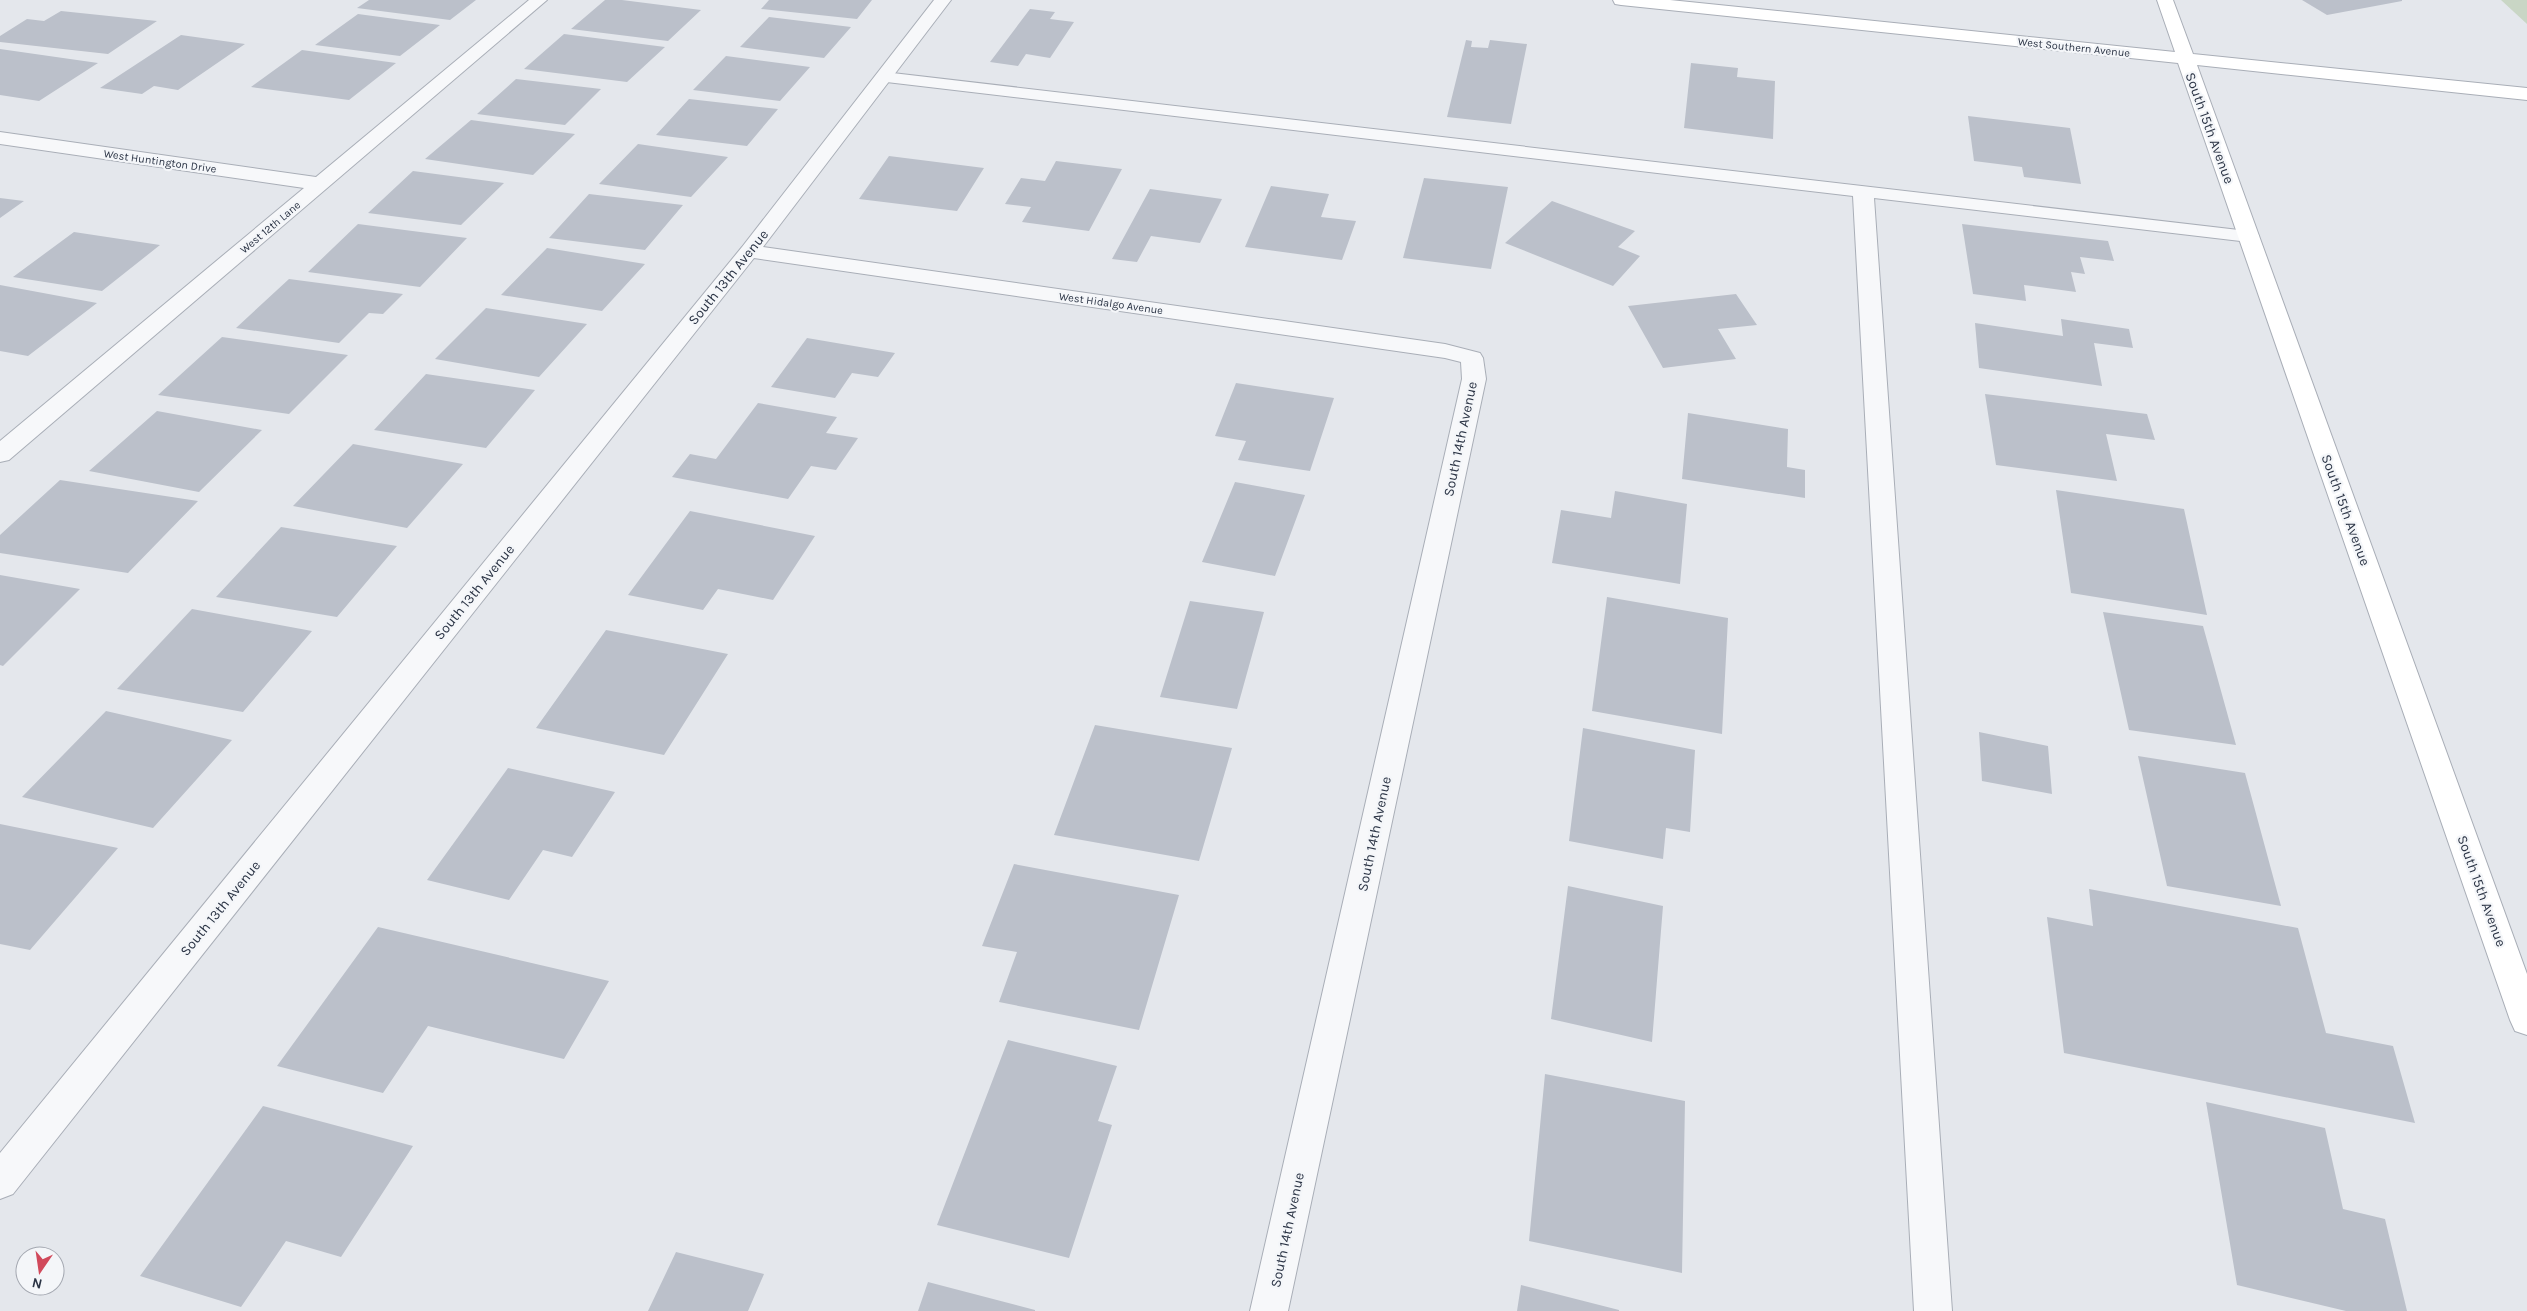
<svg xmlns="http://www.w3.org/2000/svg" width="2527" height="1311" viewBox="0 0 2527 1311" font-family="Karla,sans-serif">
<rect width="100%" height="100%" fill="#e4e7ec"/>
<path fill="#c9d6c5" d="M2501,0H2527V24Z"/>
<path fill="#bbc0ca" d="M369,0H476L450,20L357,8Z
M605,0H622L701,10L668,41L571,29Z
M769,0H872L857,19L761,9Z
M2302,0H2402V1L2327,15Z
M1030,9L1055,12L1050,19L1074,22L1050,58L1026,54L1018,66L990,62Z
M61,11L157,21L108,54L0,42V36L27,19L44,21Z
M358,14L440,25L400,56L315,45Z
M769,17L851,27L824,58L740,47Z
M564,34L665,47L627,82L524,69Z
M181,35L245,44L178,90L154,86L142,94L100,88Z
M1466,40L1472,41L1471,47L1488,48L1490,40L1527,44L1511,124L1447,117Z
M0,49L98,63L39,101L0,95Z
M302,50L396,63L349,100L251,87Z
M726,56L810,67L780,101L693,90Z
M1691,63L1738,68L1737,77L1775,81L1773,139L1684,128Z
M516,79L601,89L565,125L477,114Z
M689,99L778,109L747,146L656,135Z
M1968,116L2070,128L2081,184L2024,177L2022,167L1974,161Z
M471,120L575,134L533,175L425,159Z
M638,144L728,157L691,197L599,184Z
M889,156L984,168L957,211L859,199Z
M1056,161L1122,169L1089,231L1022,222L1031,207L1005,204L1021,178L1045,181Z
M413,171L504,183L461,225L368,213Z
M1424,178L1508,187L1491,269L1403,258Z
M1271,186L1329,194L1321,217L1356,221L1342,260L1245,247Z
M1150,189L1222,199L1200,243L1151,236L1137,262L1112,259Z
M589,194L683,205L645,250L549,238Z
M0,198L24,201L0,218Z
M1552,201L1635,231L1618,247L1640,256L1613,286L1505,243Z
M358,224L467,238L420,287L308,272Z
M1962,224L2108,241L2114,261L2080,257L2085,274L2071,272L2076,292L2024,285L2026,301L1973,294Z
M74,232L160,245L102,291L13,277Z
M547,248L645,264L602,311L501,295Z
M289,279L403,294L383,314L369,313L339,343L236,328Z
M0,285L97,303L28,356L0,351Z
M1736,294L1757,325L1718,329L1736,359L1663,368L1628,306Z
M486,308L587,324L539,377L435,359Z
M2061,319L2129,329L2133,348L2094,343L2102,386L1979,368L1975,323L2063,336Z
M222,337L348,355L289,414L158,395Z
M807,338L895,353L878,377L852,373L835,398L771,387Z
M426,374L535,390L486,448L374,430Z
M1236,383L1334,398L1310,471L1238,460L1246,441L1215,436Z
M1985,394L2147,414L2155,440L2106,434L2117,481L1996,465Z
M758,403L837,417L826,433L858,438L836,470L811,466L788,499L672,477L690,454L716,459Z
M157,411L262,430L199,492L89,471Z
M1688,413L1788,429L1787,467L1805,470V498L1682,479Z
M353,444L463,464L407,528L293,506Z
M60,480L198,501L128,573L0,553V535Z
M1235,482L1305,495L1275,576L1202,562Z
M2056,490L2184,509L2207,615L2071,593Z
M1615,491L1687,504L1680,584L1552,563L1561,510L1611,518Z
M690,511L815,536L773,600L718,589L703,610L628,595Z
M281,527L397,546L337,617L216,597Z
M0,575L80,589L3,666L0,665Z
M1607,597L1728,618L1722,734L1592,711Z
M1190,601L1264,612L1237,709L1160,697Z
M192,609L312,631L243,712L117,689Z
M2103,612L2203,626L2236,745L2129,730Z
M606,630L728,654L664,755L536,728Z
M106,711L232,740L153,828L22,797Z
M1095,725L1232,748L1199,861L1054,835Z
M1583,728L1695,750L1690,832L1666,828L1663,859L1569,841Z
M1979,732L2048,746L2052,794L1982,781Z
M2138,756L2245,773L2281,906L2167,886Z
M508,768L615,792L572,857L543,850L509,900L427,880Z
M0,824L118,848L30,950L0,944Z
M1014,864L1179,895L1139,1030L999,1002L1017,952L982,946Z
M1568,886L1663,906L1652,1042L1551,1019Z
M2089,889L2298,928L2326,1033L2393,1046L2415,1123L2064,1053L2047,917L2093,926Z
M378,927L609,981L564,1059L428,1026L383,1093L277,1066Z
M1008,1040L1117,1066L1098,1121L1112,1125L1069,1258L937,1225Z
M1545,1074L1685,1101L1682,1273L1529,1241Z
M2206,1102L2325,1128L2343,1209L2385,1219L2407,1311H2346L2237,1285Z
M263,1106L413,1146L341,1257L286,1241L241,1307L140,1276Z
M676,1252L764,1274L748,1311H648Z
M928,1282L1035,1310V1311H918Z
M1521,1285L1619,1310V1311H1517Z"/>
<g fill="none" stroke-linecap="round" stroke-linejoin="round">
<g stroke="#a9aeb7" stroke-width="2">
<path id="lane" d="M884,72L2256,232L2259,236L2256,240L2249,242L1874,198L1952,1311H1914L1853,196L878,81L875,77L878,73Z"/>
</g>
<g stroke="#a9aeb7" stroke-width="2">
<path id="street" d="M529,0H547L9,460L0,462V441L304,188L0,144V132L316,177Z
M934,0H951L763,247L1445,344L1480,353L1483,358L1486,379L1288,1311H1250L1462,379L1461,362L1445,358L754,258L13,1194L0,1199V1153L742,247Z"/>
</g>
<g stroke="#a9aeb7" stroke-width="2">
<path id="secondary" d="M1613,0H1670L2175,52L2157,0H2173L2193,54L2527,88V100L2197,65L2527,974V1035L2515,1031L2510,1020L2178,63L1621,5L1615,4Z"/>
</g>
<use href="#lane" fill="#f7f8fa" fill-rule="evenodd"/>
<use href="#street" fill="#f7f8fa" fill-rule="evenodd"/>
<use href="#secondary" fill="#fff" fill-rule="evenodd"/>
</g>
<g text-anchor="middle" stroke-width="4.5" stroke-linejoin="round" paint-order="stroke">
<g font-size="11" fill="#2b3445" stroke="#f4f6f9">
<text transform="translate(2074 47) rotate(6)" y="4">West Southern Avenue</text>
<text transform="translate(160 161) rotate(8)" y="4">West Huntington Drive</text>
<text transform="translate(270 227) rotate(-40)" y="4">West 12th Lane</text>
<text transform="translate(1111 303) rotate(8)" y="4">West Hidalgo Avenue</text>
</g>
<g font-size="14" fill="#2b3445" stroke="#f4f6f9">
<text transform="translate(2210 128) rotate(70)" y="5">South 15th Avenue</text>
<text transform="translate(728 277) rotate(-51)" y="5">South 13th Avenue</text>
<text transform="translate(1460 439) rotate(-78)" y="5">South 14th Avenue</text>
<text transform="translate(2346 510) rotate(70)" y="5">South 15th Avenue</text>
<text transform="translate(474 592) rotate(-51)" y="5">South 13th Avenue</text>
<text transform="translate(1374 834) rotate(-78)" y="5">South 14th Avenue</text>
<text transform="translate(2482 891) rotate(70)" y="5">South 15th Avenue</text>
<text transform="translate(220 908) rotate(-51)" y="5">South 13th Avenue</text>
<text transform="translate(1287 1230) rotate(-78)" y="5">South 14th Avenue</text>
</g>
</g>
<g transform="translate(40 1271) rotate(193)"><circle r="24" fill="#f4f6f9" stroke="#a4a8b1"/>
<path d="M0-4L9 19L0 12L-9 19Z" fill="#d1495b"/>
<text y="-8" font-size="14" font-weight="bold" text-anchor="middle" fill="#2b3445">N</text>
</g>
</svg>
